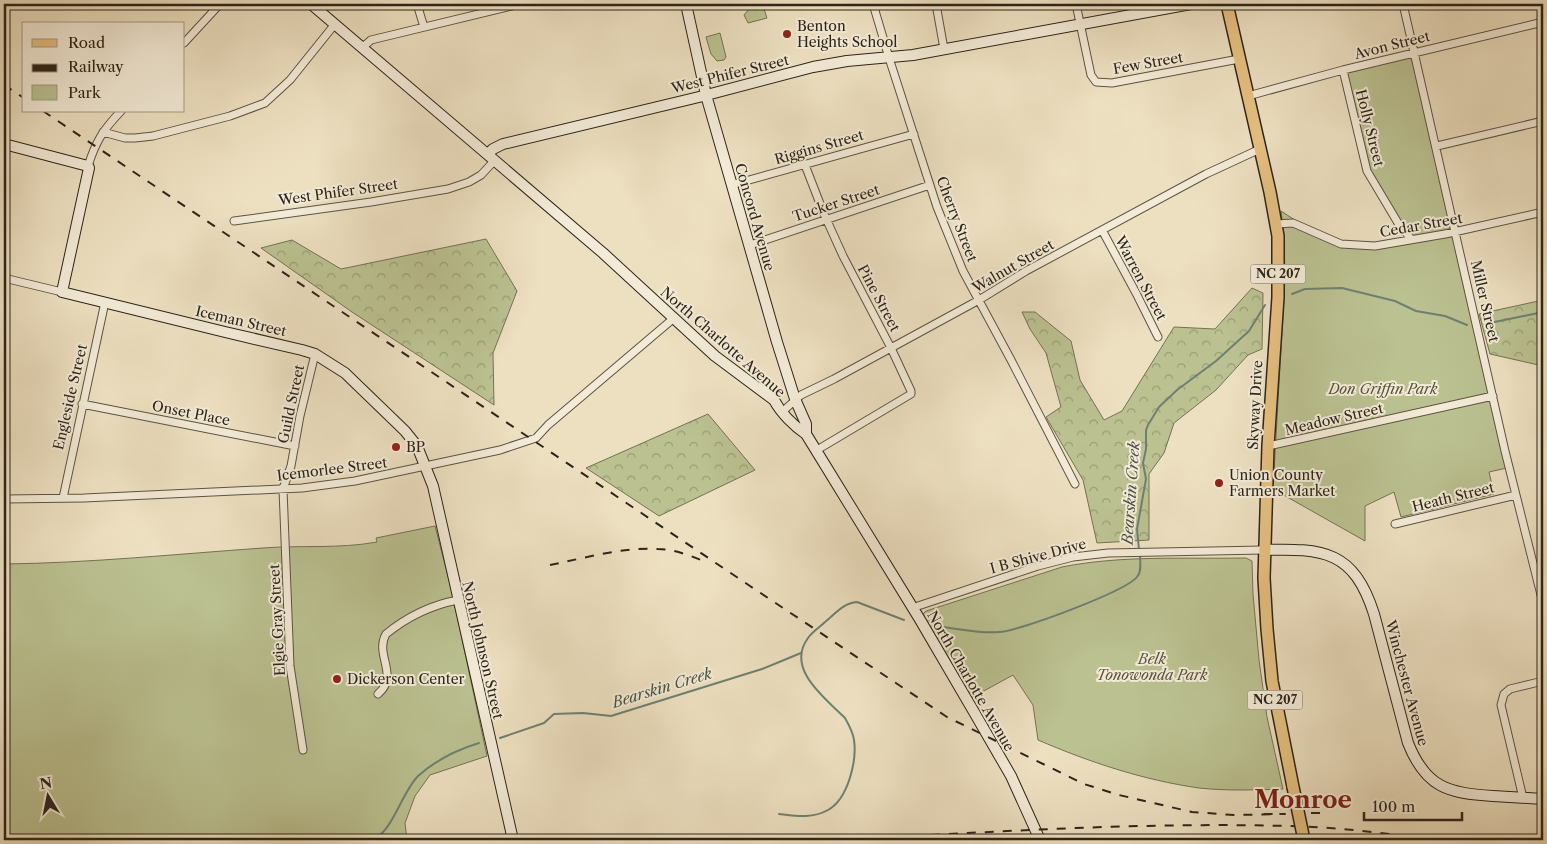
<svg xmlns="http://www.w3.org/2000/svg" width="1547" height="844" viewBox="0 0 1547 844" font-family="'Libre Caslon Text',serif">
<defs>
<pattern id="forest-crowns" width="20" height="18" patternUnits="userSpaceOnUse" patternTransform="scale(1.25)"><rect width="20" height="18" fill="#bbc191"/><path d="M2 6a3 3 0 1 1 6 0M12 15a3 3 0 1 1 6 0" fill="none" stroke="#989d76"/></pattern>
</defs>
<rect width="100%" height="100%" fill="#ede0c1"/>
<filter id="stains"><feTurbulence type="fractalNoise" baseFrequency=".004" numOctaves="4"/><feColorMatrix values="0 0 0 0 .2 0 0 0 0 .09 0 0 0 0 .02 0 0 0 .5 -.17"/></filter>
<radialGradient id="worn" r=".72"><stop offset=".6" stop-color="#630" stop-opacity="0"/><stop offset="1" stop-color="#630" stop-opacity=".3"/></radialGradient>
<path fill="url(#forest-crowns)" stroke="#747255" d="M486,239L517,291L493,353L494,405L352,312L261,248L292,240L341,269Z
M1252,288L1263,293L1262,349L1248,355L1216,390L1174,423L1164,453L1149,474V540L1097,543L1083,480L1046,417L1061,407L1046,353L1030,329L1022,312H1035L1071,341L1080,380L1104,420L1122,411L1174,327L1215,329Z
M1543,300V366L1490,354L1479,314Z
M708,414L755,470L659,516L586,468Z"/>
<path fill="#bbc191" stroke="#747255" d="M758,8L764,9L767,18L748,23L744,15L749,9L756,10Z
M720,33L726,57L724,60L717,61L711,54L706,37Z
M1412,55L1507,468L1489,472L1494,494L1401,517L1394,492L1365,506V541L1273,489L1285,279L1284,235L1281,211L1332,244L1341,246L1413,240L1368,170L1345,71Z
M435,526L451,588L487,756L430,775L415,796L405,823L407,840H4V564C90,563 177,554 263,548C301,545 339,549 377,542L376,538Z
M1246,558L1252,561L1253,594L1259,660L1267,717L1283,789C1255,790 1227,791 1199,788C1143,780 1089,762 1038,740L1033,705L1013,675L971,698L922,615L926,611L1062,567C1122,555 1185,559 1246,558Z"/>
<g fill="none" stroke-linecap="round" stroke-linejoin="round">
<path stroke="#6e8073" stroke-width="2" d="M1292,294L1305,289L1342,288L1395,301L1416,311L1445,316L1467,325
M1485,324L1543,312
M1139,550L1137,529L1146,479L1143,463L1146,449V430L1148,425L1159,407L1177,390L1216,361L1249,331L1265,305
M935,626C955,628 979,634 999,632C1020,631 1126,591 1137,577C1142,572 1140,562 1140,555
M500,738L544,723L554,714L583,713L611,716L762,669L801,653
M779,814C796,816 812,819 828,810C848,799 857,761 854,740C853,732 849,725 845,718C826,699 785,669 808,638C812,632 820,627 825,622C835,614 843,603 857,602L904,620
M290,840H366C370,839 374,839 377,837C393,828 403,791 418,776C436,760 456,750 479,743"/>
<g stroke="#5c5343" stroke-width="9">
<path id="street" d="M417,4L424,27
M873,4L890,61L937,207L963,271L1011,360L1075,484
M936,4L944,49
M1076,4L1091,75L1096,82L1112,83L1239,59
M1403,4L1505,451L1543,603
M184,43L220,4
M363,47L371,40L520,4
M1343,70L1367,171L1398,223L1411,239
M1248,96L1343,70L1543,22
M103,132L125,138H135L153,136L230,116L265,103L290,80L335,24
M1437,146L1543,121
M805,165L824,214L843,256L891,348L911,391V394L817,450
M88,166C96,141 103,130 121,111
M731,185L914,134
M234,221L371,202L448,189L469,182L481,175L495,160
M1276,224L1293,223L1341,244L1375,246L1445,234L1543,212
M1102,230L1136,293L1158,337
M750,245L930,185
M4,278L62,292
M82,404L295,446
M782,412L801,395L834,379L979,300L1026,271L1206,174L1260,149
M1268,446L1493,396
M63,498L105,302
M4,499L84,498L302,488L355,481L500,450L536,438L548,425L674,318
M1395,524L1516,495
M912,608L1038,566L1073,557L1108,553L1263,550
M378,694C400,675 374,655 386,634C407,617 431,605 458,600
M303,750L290,666L283,489L291,466L300,416L315,354
M1523,798L1501,705L1504,694L1510,689L1543,681"/>
</g>
<g stroke="#2c2419" stroke-width="12">
<path id="secondary" d="M311,4L603,253L715,356L774,400C781,413 794,426 806,434L919,618L974,712L1011,776L1040,840
M686,4L706,95L777,342L795,399L806,424V434
M4,144L88,166L89,168L62,292L225,332L302,350L315,354L345,373L405,431L417,446L433,486L513,840
M488,154L493,149L503,144L699,97L813,67L847,61L913,55L1191,4
M1263,550C1324,548 1354,551 1374,614L1408,743C1426,788 1448,793 1493,796C1510,797 1526,798 1543,799"/>
</g>
<g stroke="#2c2419" stroke-width="14">
<path id="primary" d="M1227,4L1270,192L1278,236V297L1268,446L1264,578L1267,629L1272,681L1293,787"/>
</g>
<use href="#street" stroke="#f3ebd7" stroke-width="7"/>
<use href="#secondary" stroke="#f3ebd7" stroke-width="10"/>
<use href="#primary" stroke="#e6c080" stroke-width="11"/>
<path stroke="#2c2419" stroke-width="2" stroke-dasharray="9 9" stroke-linecap="butt" d="M4,85L24,98
M43,111L750,586L947,717L1084,784L1119,795L1192,812L1234,815L1285,814H1258
M550,565C585,558 622,547 658,549C674,549 691,556 706,562
M1311,813H1323
M841,840C989,832 1138,822 1287,826C1338,827 1390,834 1441,840"/>
<g stroke="#2c2419" stroke-width="14" stroke-linecap="butt">
<path id="primary-bridge" d="M1293,787L1304,840"/>
</g>
<use href="#primary-bridge" stroke="#e6c080" stroke-width="11"/>
</g>
<g fill="#8f2418" stroke="#f3ebd7" stroke-width="2">
<circle cx="787" cy="34" r="5"/>
<circle cx="396" cy="447" r="5"/>
<circle cx="1219" cy="483" r="5"/>
<circle cx="337" cy="679" r="5"/>
</g>
<g text-anchor="middle" stroke-width="4" stroke-linejoin="round" paint-order="stroke">
<g fill="#f3ebd7" stroke="#686052" stroke-width="1">
<rect x="1250.5" y="264.5" width="55" height="19" rx="4"/>
<rect x="1247.5" y="690.5" width="55" height="19" rx="4"/>
</g>
<g font-size="12" font-weight="bold" fill="#2c2419">
<text x="1278" y="278">NC 207</text>
<text x="1275" y="704">NC 207</text>
</g>
<g font-size="14" fill="#2c2419" stroke="#f3ebd7" text-anchor="start">
<text x="797" y="31">Benton<tspan x="797" dy="16">Heights School</tspan></text>
<text x="406" y="452">BP</text>
<text x="1229" y="480">Union County<tspan x="1229" dy="16">Farmers Market</tspan></text>
<text x="347" y="684">Dickerson Center</text>
</g>
<g font-size="14" fill="#2c2419" stroke="#f3ebd7">
<text transform="translate(1392 45) rotate(-14)" y="5">Avon Street</text>
<text transform="translate(1148 63) rotate(-10)" y="5">Few Street</text>
<text transform="translate(730 74) rotate(-14)" y="5">West Phifer Street</text>
<text transform="translate(1370 128) rotate(76)" y="5">Holly Street</text>
<text transform="translate(819 147) rotate(-16)" y="5">Riggins Street</text>
<text transform="translate(338 192) rotate(-8)" y="5">West Phifer Street</text>
<text transform="translate(836 203) rotate(-18)" y="5">Tucker Street</text>
<text transform="translate(755 217) rotate(74)" y="5">Concord Avenue</text>
<text transform="translate(957 219) rotate(69)" y="5">Cherry Street</text>
<text transform="translate(1421 225) rotate(-10)" y="5">Cedar Street</text>
<text transform="translate(1013 266) rotate(-30)" y="5">Walnut Street</text>
<text transform="translate(1141 278) rotate(62)" y="5">Warren Street</text>
<text transform="translate(879 298) rotate(62)" y="5">Pine Street</text>
<text transform="translate(1485 301) rotate(77)" y="5">Miller Street</text>
<text transform="translate(241 321) rotate(13)" y="5">Iceman Street</text>
<text transform="translate(723 342) rotate(41)" y="5">North Charlotte Avenue</text>
<text transform="translate(70 397) rotate(-77)" y="5">Engleside Street</text>
<text transform="translate(291 404) rotate(-78)" y="5">Guild Street</text>
<text transform="translate(1255 405) rotate(-87)" y="5">Skyway Drive</text>
<text transform="translate(191 413) rotate(11)" y="5">Onset Place</text>
<text transform="translate(1334 419) rotate(-13)" y="5">Meadow Street</text>
<text transform="translate(332 469) rotate(-7)" y="5">Icemorlee Street</text>
<text transform="translate(1453 497) rotate(-14)" y="5">Heath Street</text>
<text transform="translate(1038 556) rotate(-15)" y="5">I B Shive Drive</text>
<text transform="translate(277 620) rotate(-93)" y="5">Elgie Gray Street</text>
<text transform="translate(483 650) rotate(77)" y="5">North Johnson Street</text>
<text transform="translate(971 681) rotate(60)" y="5">North Charlotte Avenue</text>
<text transform="translate(1407 683) rotate(75)" y="5">Winchester Avenue</text>
</g>
<g font-size="14" font-style="italic" fill="#57533d" stroke="#f3ebd7">
<text x="1383" y="394">Don Griffin Park</text>
<text x="1152" y="664">Belk<tspan x="1152" dy="16">Tonowonda Park</tspan></text>
</g>
<g font-size="15" font-style="italic" fill="#4d5246" stroke="#f3ebd7">
<text transform="translate(1131 493) rotate(-86)" y="5">Bearskin Creek</text>
<text transform="translate(662 688) rotate(-17)" y="5">Bearskin Creek</text>
</g>
<g font-size="24" font-weight="bold" fill="#7a1f14" stroke="#f3ebd7">
<text x="1303" y="808">Monroe</text>
</g>
</g>
<rect width="1547" height="844" fill="none" stroke="#ede0c1" stroke-width="20"/>
<rect x="5" y="5" width="1537" height="834" fill="none" stroke="#2c2419" stroke-width="2.5"/>
<rect x="10" y="10" width="1527" height="824" fill="none" stroke="#2c2419"/>
<rect x="22" y="22" width="162" height="90" fill="#f3ebd7" stroke="#a39b8b"/>
<rect x="32" y="39" width="25" height="8" fill="#e6c080" stroke="#a39b8b"/>
<text x="68" y="48" font-size="15" fill="#2c2419">Road</text>
<rect x="32" y="64" width="25" height="8" fill="#2c2419" stroke="#a39b8b"/>
<text x="68" y="72" font-size="15" fill="#2c2419">Railway</text>
<rect x="32" y="85" width="25" height="15" fill="#bbc191" stroke="#a39b8b"/>
<text x="68" y="98" font-size="15" fill="#2c2419">Park</text>
<g transform="translate(48 796) rotate(350)" stroke="#f3ebd7" stroke-width="4" paint-order="stroke">
<path d="M0-4L9 19L0 12L-9 19Z" fill="#2c2419"/>
<text y="-8" font-size="14" font-weight="bold" text-anchor="middle" fill="#2c2419">N</text>
</g>
<path d="M1364 812v8h98v-8" fill="none" stroke="#2c2419" stroke-width="2.5"/>
<text x="1372" y="812" font-size="15" fill="#2c2419" stroke="#f3ebd7" stroke-width="4" paint-order="stroke">100 m</text>
<rect width="100%" height="100%" filter="url(#stains)"/>
<rect width="100%" height="100%" fill="url(#worn)"/>
</svg>
